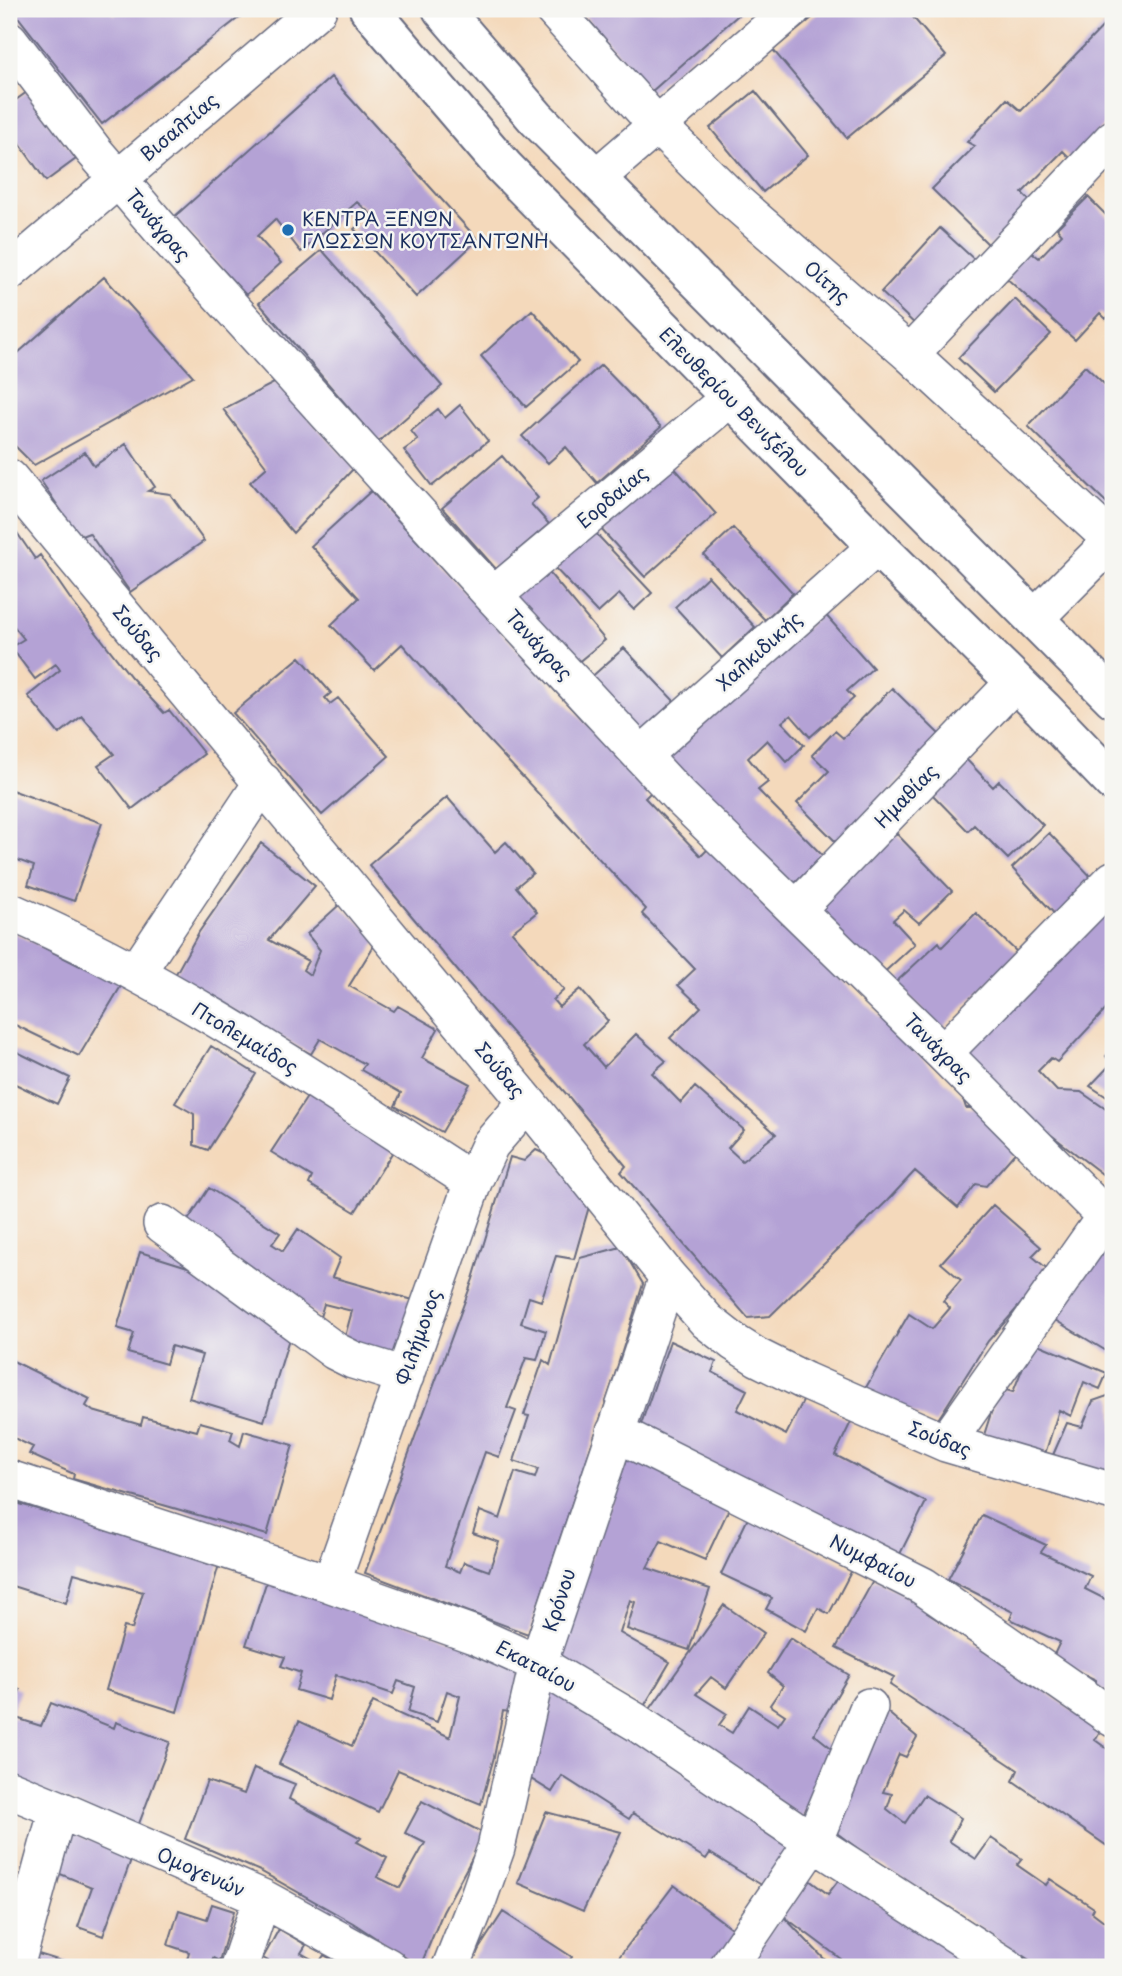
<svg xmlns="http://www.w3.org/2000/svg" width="1122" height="1976" viewBox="0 0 1122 1976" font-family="'Playpen Sans',sans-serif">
<rect width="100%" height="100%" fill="#f6f6f2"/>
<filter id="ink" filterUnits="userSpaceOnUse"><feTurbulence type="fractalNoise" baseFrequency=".0143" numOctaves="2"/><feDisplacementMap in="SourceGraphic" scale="14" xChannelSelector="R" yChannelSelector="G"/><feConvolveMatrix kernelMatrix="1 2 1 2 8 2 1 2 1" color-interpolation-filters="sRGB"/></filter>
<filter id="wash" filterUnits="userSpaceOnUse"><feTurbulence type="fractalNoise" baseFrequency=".00686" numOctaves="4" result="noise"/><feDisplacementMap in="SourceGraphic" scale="28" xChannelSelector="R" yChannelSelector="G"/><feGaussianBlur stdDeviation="1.57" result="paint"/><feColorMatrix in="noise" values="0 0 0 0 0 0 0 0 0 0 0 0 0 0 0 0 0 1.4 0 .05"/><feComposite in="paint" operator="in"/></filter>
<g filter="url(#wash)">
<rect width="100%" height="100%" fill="#f4d9bb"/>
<g id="blocks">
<path fill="#b4a2d5" d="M12,9H109L114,15L122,9H250L102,124Z
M579,9H745L651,92Z
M823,9H906L946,56L847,138L773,50Z
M1113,16V117L1071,159L1063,151L1022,193L1033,204L990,246L932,189L975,146L967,142L1007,99L1021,111Z
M331,77L478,240L416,297L354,229L371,214L357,202L301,252L275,219L257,236L281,263L246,295L174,217Z
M755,91L808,155L763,192L710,128Z
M27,92L76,159L46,181L19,143L9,150V105Z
M1088,197L1113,222V277L1109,281L1113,284V311L1106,319L1100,313L1075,340L1004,276L1028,249L1039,258L1062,234L1057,228Z
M940,228L977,262L918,327L881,292Z
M322,250L442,386L378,442L259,303Z
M104,277L193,376L34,465L9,440V361Z
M1015,299L1051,334L994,392L958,358Z
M532,310L578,362L526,407L481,356Z
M601,365L661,427L597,483L566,447L548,463L522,436Z
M1085,366L1113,392V507L1112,508L1028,426Z
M276,382L354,468L293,533L250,482L267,467L223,409Z
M460,405L488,441L432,486L404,450L418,440L411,431L438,409L445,418Z
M126,444L155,487L148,491L170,494L204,541L130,592L89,533L79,537L41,481L85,452L94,466Z
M502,456L538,498L531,504L549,524L496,569L442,508Z
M670,463L716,514L645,577L599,527Z
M371,491L584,722L653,790L645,798L701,856L709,848L763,903L963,1099L966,1108H978L1020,1147L986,1186L976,1184L958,1208L915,1171L887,1201L770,1316L748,1318L621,1172L626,1166L569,1097L462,976L369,865L447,797L495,852L506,842L533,873L516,887L537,912L512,932L564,990L553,1000L559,1007L580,989L608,1021L584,1044L604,1067L636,1034L666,1061L652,1073L681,1103L695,1087L744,1130L728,1148L742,1161L776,1134L670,1038L701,1007L678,985L695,969L642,914L646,909L464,714L402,644L374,670L331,625L359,598L311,546Z
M9,521L35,559L40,555L71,600L131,677L164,713L169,710L204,754L132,809L98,765L114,754L82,716L59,734L28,696L60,670L56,664L35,679L11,647L24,639L9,620Z
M589,526L652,593L634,610L619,594L598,613L550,563Z
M733,528L793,593L765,620L704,555Z
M546,569L605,640L571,668L513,596Z
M708,576L755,627L722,658L675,607Z
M823,612L873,668L847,691L854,698L810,737L791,715L782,722L804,745L787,762L767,740L748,758L768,782L758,790L823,856L791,887L726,821L666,755Z
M624,648L675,702L639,735L588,680Z
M300,657L331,693L325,698L330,704L338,698L389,756L322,815L233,713Z
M892,688L942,737L837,843L797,803L829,771L812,755L835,731L843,738Z
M963,756L993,787L999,781L1043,825L1008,859L974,825L968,831L928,790Z
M9,789L102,823L74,901L28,885L34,866L15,859L9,875Z
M894,831L952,891L919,923L904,910L893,920L915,944L879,977L814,907Z
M1049,833L1099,885L1061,921L1012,868Z
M261,843L315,886L269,940L308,961L303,970L310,975L320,950L307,934L339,905L378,939L349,986L394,1011L398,1006L438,1029L422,1058L470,1084L442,1132L395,1106L401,1093L361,1070L365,1064L320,1039L311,1054L174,977L199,932Z
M1110,906L1113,909V1002L1057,1062L1051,1058L1038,1071L1057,1091L1081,1092L1113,1114V1175L1110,1180L1029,1118L962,1050Z
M976,913L1018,953L940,1030L896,982L939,942L942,947Z
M9,930L80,966L86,959L124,981L79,1056L9,1022Z
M211,1046L256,1074L208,1150L194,1145V1114L175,1103Z
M9,1048L70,1078L57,1104L9,1081Z
M1113,1048V1101L1090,1086L1111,1064L1106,1056Z
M311,1091L397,1145L355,1212L309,1184L312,1177L271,1152Z
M536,1150L556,1159L590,1203L574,1259L556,1256L541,1301L529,1297L521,1323L546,1331L537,1360L526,1358L507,1408L516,1411L499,1457L485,1452L445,1566L460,1572L464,1562L489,1571L499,1542L473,1533L480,1511L500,1519L515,1472L535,1478L538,1469L514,1461L529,1416L524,1415L543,1360L550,1365L580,1258L621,1247L643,1284L612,1384L528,1634L365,1573L473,1279L510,1157L524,1161Z
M209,1188L280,1233L272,1244L283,1251L298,1229L340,1258L332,1277L420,1302L400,1356L344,1340L352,1311L324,1304L320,1317L183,1228Z
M993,1205L1041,1247L1032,1256L1050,1271L988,1341L935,1424L865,1389L909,1314L932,1329L950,1308L943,1301L961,1280L941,1263Z
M1113,1232V1355L1055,1320Z
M140,1252L194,1269L291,1332L264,1421L189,1398L202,1355L171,1346L166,1364L128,1353L134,1333L117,1328Z
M670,1341L716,1362L712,1372L747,1390L737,1410L786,1435L804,1399L851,1422L835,1455L926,1502L898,1558L639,1430Z
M1033,1342L1107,1373L1100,1389L1084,1382L1071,1416L1059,1410L1045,1454L984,1435L999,1388L1013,1392Z
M9,1359L90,1399L86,1406L93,1411L141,1425L143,1417L197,1431L200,1422L233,1431L230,1440L240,1446L244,1431L293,1445L267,1535L73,1479L74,1474L29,1454L33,1447L14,1438L9,1449Z
M1110,1395L1113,1397V1474L1053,1455L1067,1423L1082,1427L1093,1401Z
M630,1451L734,1498L705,1560L661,1541L647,1568L710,1589L689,1650L627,1629L635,1602L630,1600L620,1633L670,1662L643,1708L555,1655Z
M9,1501L220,1561L177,1712L106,1690L124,1627L132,1629L143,1592L74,1573L66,1603L9,1585Z
M982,1515L1046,1545L1041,1552L1091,1576L1085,1589L1113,1603V1695L1096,1686V1680L1052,1659L1060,1642L1010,1619L1013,1612L948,1579Z
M749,1516L852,1570L829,1614L818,1608L806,1631L766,1609L772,1598L721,1574Z
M874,1579L929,1609L927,1613L1020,1673L1100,1731L1095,1740L1113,1753V1850L1013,1781L1018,1770L890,1685L894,1677L836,1648Z
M267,1580L523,1663L511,1712L503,1711L494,1757L481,1804L398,1770L378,1812L279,1764L299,1721L352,1746L373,1702L450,1737L460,1696L447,1691L437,1722L408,1712L415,1687L398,1681L393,1694L336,1675L329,1700L296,1690L301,1673L281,1666L285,1657L246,1645Z
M724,1605L764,1633L726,1688L711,1677L696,1694L727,1714L719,1725L732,1733L749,1706L778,1725L785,1715L770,1705L783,1686L768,1673L790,1638L849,1675L814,1734L834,1750L802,1818L648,1712Z
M9,1685L20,1690L10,1716L41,1726L51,1703L114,1728L116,1722L170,1742L137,1829L9,1779Z
M552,1686L798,1843L768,1889L710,1853L706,1859L633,1813L629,1819L562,1776L552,1792L523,1774Z
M886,1711L917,1737L906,1757L899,1754L883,1792L892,1794L887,1809L905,1823L924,1795L961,1818L949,1841L976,1859L991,1838L1022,1859L1017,1865L1046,1885L1050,1879L1094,1908L1092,1912L1113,1928V1967H1040L946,1905L880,1865L830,1828Z
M254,1768L295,1784L289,1799L361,1838L357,1842L387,1858L377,1877L400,1888L425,1843L405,1833L422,1801L485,1834L443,1912L420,1967L353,1923L260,1871L185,1839L207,1781L244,1794Z
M546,1812L621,1832L583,1911L518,1883Z
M70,1832L132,1857L103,1936L78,1927L92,1887L53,1871Z
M841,1877L879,1905L884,1899L984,1967H838L841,1959L782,1915L832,1967H744L782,1915L809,1880L828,1894Z
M674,1885L739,1934L712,1967H623L616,1961Z
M212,1904L234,1911L219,1961L213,1958L210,1967H185L189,1952L168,1945L179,1910L207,1919Z
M503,1912L572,1957L565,1967H467Z
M279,1929L306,1945L301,1953L319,1963L324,1955L344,1967H267L270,1962L263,1958Z
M32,1952L80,1967H27Z"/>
</g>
</g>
<g filter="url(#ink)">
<use href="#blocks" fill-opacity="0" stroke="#676a7f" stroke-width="2"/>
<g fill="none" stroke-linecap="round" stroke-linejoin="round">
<g stroke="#676a7f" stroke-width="40">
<path id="minor" d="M553,9L657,125L732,199L910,354L1113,541
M9,40L94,151L171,241L493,596L680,797L943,1053L1106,1217
M596,178L792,9
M9,272L318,9
M910,354L1113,139
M9,478L527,1102L668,1277L707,1321L735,1343L757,1357L805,1381L946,1443L1113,1492
M493,596L731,397
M1034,619L1113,540
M642,755L877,546
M796,910L1015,682
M9,911C173,982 323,1085 473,1182
M136,973L263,782
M943,1053L1113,880
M162,1224L335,1351L353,1360L405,1376
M615,1432L923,1586L1113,1718
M946,1443L1113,1206
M9,1479L331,1584L474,1635L538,1664L636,1722L813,1842L1007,1967
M331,1584L473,1182L490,1145L527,1102
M9,1789L58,1809L262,1898L388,1967
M15,1967L58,1809
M239,1967L262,1898
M451,1967L478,1899L496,1848L538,1664L668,1277
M728,1967L813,1842L869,1707"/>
</g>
<g stroke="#676a7f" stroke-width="42">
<path id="major" d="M369,9L504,167L877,546L1043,709L1113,782
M442,9L536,118L1113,698"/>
</g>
<use href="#minor" stroke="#fff" stroke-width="37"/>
<use href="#major" stroke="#fff" stroke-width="38"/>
</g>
</g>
<circle fill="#1f6fb2" stroke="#f6f6f2" stroke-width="2.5" cx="288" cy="230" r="7"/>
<g text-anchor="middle" stroke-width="5" stroke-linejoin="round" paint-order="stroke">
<g font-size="19" fill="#1b2f5e" stroke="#f6f6f2">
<text transform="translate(179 127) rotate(-40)" y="7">Βισαλτίας</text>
<text transform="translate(158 225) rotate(49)" y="7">Τανάγρας</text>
<text transform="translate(827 282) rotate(41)" y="7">Οίτης</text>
<text transform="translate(734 402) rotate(45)" y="7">Ελευθερίου Βενιζέλου</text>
<text transform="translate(612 497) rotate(-40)" y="7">Εορδαίας</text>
<text transform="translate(138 633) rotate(50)" y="7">Σούδας</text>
<text transform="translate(539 645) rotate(47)" y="7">Τανάγρας</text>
<text transform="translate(759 651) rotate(-42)" y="7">Χαλκιδικής</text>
<text transform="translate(906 796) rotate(-46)" y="7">Ημαθίας</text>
<text transform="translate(245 1038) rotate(31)" y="7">Πτολεμαίδος</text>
<text transform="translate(938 1048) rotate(45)" y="7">Τανάγρας</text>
<text transform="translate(500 1070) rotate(50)" y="7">Σούδας</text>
<text transform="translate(418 1337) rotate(-71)" y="7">Φιλήμονος</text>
<text transform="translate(940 1439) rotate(21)" y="7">Σούδας</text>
<text transform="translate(873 1561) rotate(27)" y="7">Νυμφαίου</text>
<text transform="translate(559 1600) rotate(-72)" y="7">Κρόνου</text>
<text transform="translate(536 1666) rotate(28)" y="7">Εκαταίου</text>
<text transform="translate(201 1872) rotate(24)" y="7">Ομογενών</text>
</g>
<g font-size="19" fill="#1b2f5e" stroke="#f6f6f2" text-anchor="start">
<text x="302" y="226">ΚΕΝΤΡΑ ΞΕΝΩΝ<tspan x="302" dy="22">ΓΛΩΣΣΩΝ ΚΟΥΤΣΑΝΤΩΝΗ</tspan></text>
</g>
</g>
<rect width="1122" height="1976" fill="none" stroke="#f6f6f2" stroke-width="35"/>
</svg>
